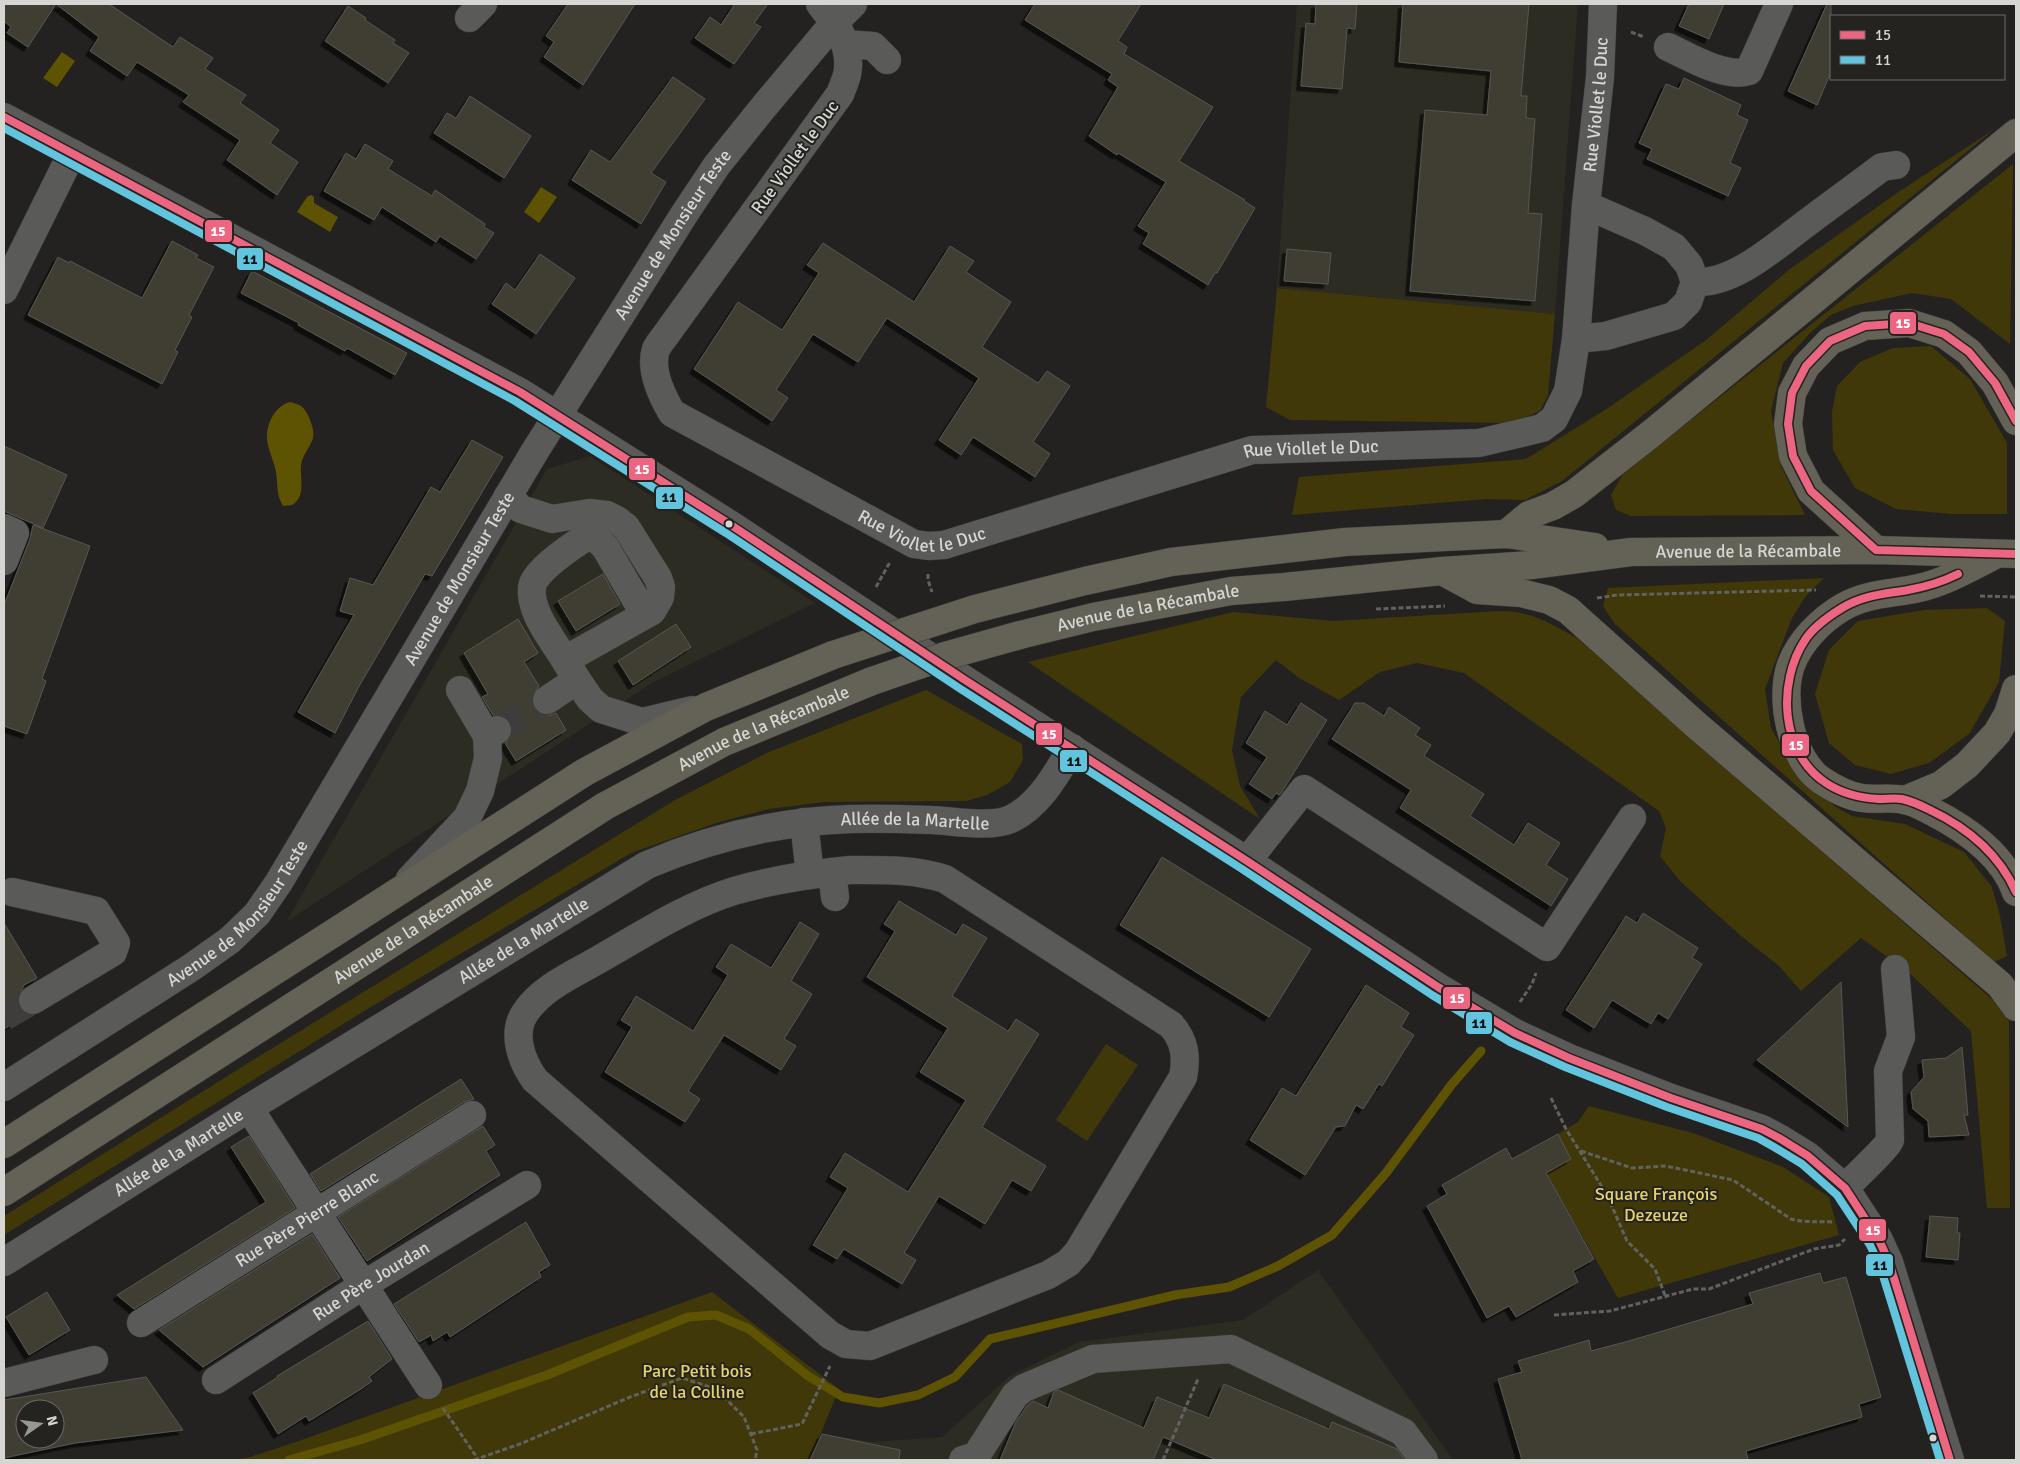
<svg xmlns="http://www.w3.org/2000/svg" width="2020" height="1464" viewBox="0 0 2020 1464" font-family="Signika,sans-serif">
<defs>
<filter id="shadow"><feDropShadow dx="-4.5" dy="4.5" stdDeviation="0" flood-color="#0009"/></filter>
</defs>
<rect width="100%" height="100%" fill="#232220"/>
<path fill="#2d2c22" d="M1297,4H1578L1555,314L1277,288Z
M590,456L815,603L652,683L286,922L547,469Z
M1318,1270L1453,1460H810L822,1434L873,1442L942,1437L1010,1376L1079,1342L1243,1320Z"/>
<path fill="#403808" d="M1996,128L1562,481L1525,500L1486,499L1292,515L1299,477L1526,459L1608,408L1706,340L1790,269L1897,193Z
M2013,164L2010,344L1951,299L1912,293L1853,306L1831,315L1811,332L1783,363L1771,411L1780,464L1805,515L1631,516L1616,510L1611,495L1623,474Z
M1277,288L1555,314L1548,395L1540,411L1513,423L1290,420L1266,407Z
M1931,346L1970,379L2007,443V514H1951L1896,509L1855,488L1833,450L1832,412L1837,386L1860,362L1893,348Z
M1824,578L1805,597L1792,618L1765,689L1771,728L1789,760L1813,788L1836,807L1852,816L1905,824L1964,852L1992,887L2000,916L2007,956L1994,962L1615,624L1603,606L1608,588Z
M1987,608L2005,621L1999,682L1969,734L1929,763L1891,774L1855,765L1829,743L1815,694L1829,650L1858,621L1924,610Z
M1499,611C1531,611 1549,623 1577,638L2009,1014L2010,1208H1987L1971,1031L1907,971L1861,938L1801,991L1779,966L1741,936L1680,881L1660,856L1666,828L1659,811L1464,673L1417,663L1380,672L1339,700L1299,678L1276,660L1241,697L1232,750L1240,786L1260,819L1028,662L1233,612L1333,621Z
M926,690L1022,744L1023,760L1010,782L987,795L966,801L824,802L769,809L719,822L631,853L369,1008L4,1235V1216L237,1070L675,800L769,752Z
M1106,1044L1138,1065L1087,1141L1056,1120Z
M1589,1106L1693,1133L1783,1167L1829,1197L1839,1235L1618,1298L1546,1173L1571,1159L1558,1134L1578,1122Z
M712,1292L839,1389L810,1460H235L250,1457L296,1442Z"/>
<path fill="#5e5203" d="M62,52L75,61L57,87L43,78Z
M541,187L557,197L539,223L524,212Z
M311,195L314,197V203L338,217L330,232L297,212L307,197Z
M290,402C294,403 298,404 301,406C308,411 315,429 313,438C310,448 302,455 301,466C300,479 306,497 292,505L283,506C276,495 278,484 276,472C274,461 268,450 267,439C266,424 275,406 290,402Z"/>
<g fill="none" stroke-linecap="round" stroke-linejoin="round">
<path stroke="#5e5203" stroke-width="9" d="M289,1460L360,1440L547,1375L688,1317L716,1315L749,1329L808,1376L843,1397L879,1403L918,1395L955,1377L990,1339L1175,1295L1229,1287L1278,1266L1332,1235L1386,1173L1452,1084L1481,1051"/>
</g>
<path fill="#403d32" stroke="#565654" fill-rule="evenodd" filter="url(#shadow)" d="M4,4H56L28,47L7,33L11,27L4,21Z
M56,4H109L173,47L180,37L213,58L205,69L246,95L240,103L279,130L270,143L298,162L277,195L227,160L240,140L183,102L189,95L137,62L127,76L90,51L99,37Z
M568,4H635L583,85L544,57L554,42L546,36Z
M735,4H768L754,23L761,27L734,64L695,38L710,17L721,25Z
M1035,4H1141L1118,41L1127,47L1124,54L1213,107L1179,161L1245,200L1244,201L1255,208L1217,273H1215L1208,285L1143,244L1149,233L1138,226L1166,182L1118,153L1117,155L1089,136L1118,87L1108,80L1112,74L1025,20Z
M1316,4H1357L1355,29L1347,28L1342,89L1301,86L1306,23L1315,24Z
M1403,4H1529L1521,96H1527L1526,118L1535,119L1528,213L1542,214L1535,301L1410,291L1425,110L1487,115L1491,71L1399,62Z
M1689,4H1724L1709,39L1679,26Z
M1827,4H1831V72L1817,105L1788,91Z
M348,6L366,18L365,20L395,40L393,43L409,53L388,83L325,41Z
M673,77L705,99L651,173L666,182L641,224L572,180L591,150L610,162Z
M1684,78L1741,105L1737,115L1748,120L1730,163L1741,168L1728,196L1647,159L1652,149L1639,143L1666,84L1679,89Z
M470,96L531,136L504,178L434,133L447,113L456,118Z
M365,144L393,161L388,169L432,196L435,190L485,224L484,227L494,233L476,259L440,236L436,242L382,207L374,220L324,191L346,153L356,159Z
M172,241L198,255L196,258L214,267L189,315L192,317L175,350L178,352L162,384L28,315L58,257L69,263L70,261L142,298Z
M823,243L914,302L950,246L974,261L966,272L1011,302L982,347L1038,383L1047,371L1070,386L1033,442L1050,454L1035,477L973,437L961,455L939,440L979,378L887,318L858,362L813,334L776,390L788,398L772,421L694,369L738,302L782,330L819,273L807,265Z
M1287,249L1331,253L1328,284L1284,281Z
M540,254L575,278L536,334L492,304L506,283L515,290Z
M252,271L407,353L395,375L347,348L345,351L298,325L299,323L241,293Z
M472,440L503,457L432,576L425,574L358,688L335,733L298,712L354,615L340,611L350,578L373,585L431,487L440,492Z
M4,446L67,475L43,528L4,511Z
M33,525L90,546L42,679L46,681L27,734L4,726V605L30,539Z
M603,574L620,604L576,631L558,601Z
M518,619L538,653L524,662L539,686L533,694L532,701L534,708L541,714L548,716L556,713L566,730L516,761L505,743L511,737L513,729L511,722L504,716L493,715L482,697L488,694L464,653Z
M676,624L691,647L633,685L618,661Z
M1301,703L1327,720L1281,793L1279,795L1276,793L1272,799L1249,784L1267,757L1246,743L1265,711L1287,725Z
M1355,703H1364L1384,716L1389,707L1420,728L1415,735L1431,745L1424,756L1484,794L1470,816L1514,845L1528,823L1560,843L1546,865L1568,879L1551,906L1400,808L1411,790L1332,739Z
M1162,857L1311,949L1269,1017L1120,925Z
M899,901L956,935L963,924L987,938L952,996L1008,1031L1016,1019L1039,1034L982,1127L1046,1166L1031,1191L1012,1180L985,1224L939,1196L904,1253L916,1260L902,1284L844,1249L837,1259L813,1245L848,1188L830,1177L845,1153L908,1192L966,1100L920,1072L948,1028L867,977L895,931L884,924Z
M1643,913L1698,948L1692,958L1702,964L1668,1019L1658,1013L1651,1024L1612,1000L1594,1028L1566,1010L1626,916L1637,923Z
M800,922L819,934L791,981L812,994L784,1039L796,1046L781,1070L724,1035L688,1091L700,1099L685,1122L605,1072L632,1027L621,1020L636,996L693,1031L728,975L716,967L731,944L771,968Z
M4,923L37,978L24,985L17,1000L20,1008L28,1014L4,1029Z
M1841,982L1848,1127L1757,1060Z
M1366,985L1409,1013L1401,1027L1414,1035L1382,1086L1379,1084L1363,1109L1356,1105L1345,1126L1336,1127L1305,1175L1250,1140L1282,1088L1296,1096Z
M1962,1047L1968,1115H1964L1969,1135L1929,1137L1928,1121L1913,1109L1911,1092L1924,1077L1922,1060L1946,1058Z
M461,1079L474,1099L464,1102L321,1191L310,1174Z
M483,1126L495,1145L486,1151L500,1175L367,1261L338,1217Z
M1558,1134L1571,1159L1546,1173L1594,1259L1573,1271L1578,1282L1516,1317L1509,1306L1487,1318L1427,1206L1447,1194L1442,1185L1506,1148L1512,1159Z
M249,1136L295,1208L134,1309L117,1295L266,1202L231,1147Z
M1930,1216L1958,1218L1957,1233H1960L1958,1260L1926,1257Z
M526,1222L550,1265L539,1272L541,1277L450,1337L447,1332L433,1341L431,1335L419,1342L394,1304Z
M312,1234L340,1278L203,1367L159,1330Z
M1820,1273L1823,1283L1846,1277L1881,1397L1859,1404L1862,1417L1746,1451L1748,1460H1522L1498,1379L1522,1372L1518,1361L1589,1340L1591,1351L1629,1341L1753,1304L1749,1293Z
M47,1292L70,1330L29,1355L6,1317Z
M368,1321L392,1359L369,1377L372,1381L361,1389L309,1421L306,1416L278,1434L253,1393L278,1377L277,1376Z
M146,1377L183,1430L75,1443L4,1458V1400ZM25,1409H55V1439H25Z
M1224,1384L1329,1429L1332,1422L1397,1449L1405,1460H1217L1163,1437L1153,1460H1000L1016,1422L1027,1406L1033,1401L1048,1408L1054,1392L1058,1390L1144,1428L1157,1397L1209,1418Z
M822,1434L900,1450L899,1460H810Z"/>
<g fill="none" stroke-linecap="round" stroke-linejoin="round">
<path stroke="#3e3d3b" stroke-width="28" stroke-dasharray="28 14" stroke-linecap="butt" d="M497,730L547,700
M4,1017L33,1000"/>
<g stroke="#3c3c3a" stroke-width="29">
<g id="minor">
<path id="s1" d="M820,4C835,23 850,42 848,68C848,76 843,86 840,94L665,336C662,340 658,345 656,349C649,370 662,396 672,413L914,544L929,546L944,545L1252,450L1479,443L1542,428L1554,419L1568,391L1576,339L1586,205L1600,77L1603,4"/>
<path d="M469,18L483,4"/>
<path d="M845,44L873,46L887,60"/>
<path d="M1668,47C1690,57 1726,79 1749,71L1779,4"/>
<path d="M4,117L520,392L731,525L965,680L1247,861L1438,987L1515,1033L1569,1058L1671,1098L1762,1129L1779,1138L1808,1156L1845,1188L1879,1240L1889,1262L1950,1460"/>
<path d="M1695,282C1734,285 1778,244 1808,222C1832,204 1857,186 1882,167L1896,165"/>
<path d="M4,290L72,153"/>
<path d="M1576,339L1606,336L1674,316L1688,302L1695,282L1689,265L1674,247L1645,231L1586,205"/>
<path d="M508,496L521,509L552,519L589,513L607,515L617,520L626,527L658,578L661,587L660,597L652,611L565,660L577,680"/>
<path d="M4,528L15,533L4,561"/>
<path d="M565,660C553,640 529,612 532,587C534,571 572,546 586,537L597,539L605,547L645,615"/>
<path d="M460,690L487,736"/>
<path d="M547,700L577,680L590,699L601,709L642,722L692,710"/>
<path d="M804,822L810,875"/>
<path d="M1247,861L1304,789L1547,947L1632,818"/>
<path d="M850,870C883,870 914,869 945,879L1171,1025C1185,1041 1187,1057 1183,1077L1078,1252L1068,1263L1048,1275L870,1346L846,1344L830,1335L535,1080C522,1062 511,1034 525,1013C541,988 574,974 598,960C642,935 686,906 734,891C771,880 811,874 850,870Z"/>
<path d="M832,872L835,897"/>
<path d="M410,879L467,818L480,791L488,758L487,736L497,730"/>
<path d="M12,892L96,911L116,943L113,952L33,1000"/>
<path id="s2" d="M4,1087L192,967L230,940L257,914L279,882L535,451L685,213L717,165L762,109L834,23L853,4"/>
<path d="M249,1108L428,1385"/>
<path d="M1845,1188C1853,1179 1887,1148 1890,1140L1888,1071L1901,1037L1895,969"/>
<path id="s3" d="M4,1262L249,1108L647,865C712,837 781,821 852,819C879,818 905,819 932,820C954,821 991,828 1011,819C1039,806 1057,773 1072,748"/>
<path id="s4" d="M141,1323L472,1115"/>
<path id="s5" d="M216,1380L365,1284L527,1185"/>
<path d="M4,1383L94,1360"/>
<path d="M963,1460L976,1456L1015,1395L1024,1388L1093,1359L1231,1349L1403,1432L1424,1460"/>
</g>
</g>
<g stroke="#3c3c3a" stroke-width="29">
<g id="major">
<path d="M1506,534L1529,515L1553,506L1574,494L1652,433L2016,133"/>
<path d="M1876,550L1811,491L1793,456L1788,424L1792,393L1806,366L1830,341L1865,326L1909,323L1944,334L1969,352L1995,383L2016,421"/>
<path d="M1995,555C1971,567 1946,582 1919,588C1893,594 1867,593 1843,607C1821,620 1800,641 1791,665C1779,698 1791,759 1821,780C1833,788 1847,796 1862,798C1876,800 1890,797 1904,800C1913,801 1923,807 1931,811C1966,829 2003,854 2016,892"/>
<path d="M1442,571L1477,590L1521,593L1549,600L1568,610L1695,724L2000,985L2016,1007"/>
<path d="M975,609L1085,581L1171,562L1345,542L1506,534L1595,547"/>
<path id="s6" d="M1020,635L1093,617L1231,591L1284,587L1442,571L1532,565L1631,552L1876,550L2016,554"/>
<path d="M1905,800L1941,785L1967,765L1997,733L2008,714L2016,689"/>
<path d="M4,1144L585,772L706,707L833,655"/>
<path id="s7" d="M4,1192L605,806L724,742L872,681"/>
</g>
</g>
<path stroke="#61615f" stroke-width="3" stroke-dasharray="5 2.5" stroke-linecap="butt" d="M1631,32L1644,37
M928,574V580L932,592
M876,587L890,562
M1980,596L2016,597
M1597,598L1617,595L1816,590
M1376,609L1445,606
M1520,1002L1532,984L1536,973
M1551,1098L1566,1129L1607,1195L1627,1241L1655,1269L1666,1298
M1581,1151L1632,1168L1666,1166L1733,1180L1791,1219C1805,1223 1819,1221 1834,1222
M1554,1315L1610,1311L1693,1289H1709L1814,1249L1839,1245L1845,1239
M443,1408L478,1459
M751,1434L802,1424L830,1366
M474,1460L520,1444L630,1397L682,1378L716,1389L744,1417L757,1450L755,1460
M1163,1460L1198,1379"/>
<use href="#minor" stroke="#5a5a58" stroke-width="28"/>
<use href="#major" stroke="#646257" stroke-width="28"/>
<g stroke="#3c3c3a" stroke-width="29" stroke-linecap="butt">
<path id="major-bridge" d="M833,655L975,609
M872,681L945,656L1020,635"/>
</g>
<use href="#major-bridge" stroke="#646257" stroke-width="28"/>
<g stroke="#24231f" stroke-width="11">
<path id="bus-1" d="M4,117L520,392L731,525L965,680L1247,861L1438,987L1515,1033L1569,1058L1671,1098L1762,1129L1779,1138L1808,1156L1845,1188L1879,1240L1889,1262L1950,1460
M2016,421L1995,383L1969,352L1944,334L1909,323L1865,326L1830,341L1806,366L1792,393L1788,424L1793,456L1811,491L1876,550L2016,554
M1958,574C1942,582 1925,587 1908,590C1885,594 1863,595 1842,608C1829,616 1814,626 1805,640C1777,682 1780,753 1826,783C1841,793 1861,798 1879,799C1887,799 1895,798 1902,799C1912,801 1922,806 1930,810C1968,828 1999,854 2016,892"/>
</g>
<g stroke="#24231f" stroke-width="11">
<path id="bus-2" d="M4,128L515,401L726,533L959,688L1242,869L1432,995L1510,1042L1565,1067L1667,1107L1758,1138L1774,1147L1802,1164L1837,1195L1870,1245L1880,1266L1940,1460"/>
</g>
<use href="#bus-1" stroke="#ec6682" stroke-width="8"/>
<use href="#bus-2" stroke="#62c4dd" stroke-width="8"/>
</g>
<g fill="#d6d6d3" stroke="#24231f" stroke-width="2">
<circle cx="729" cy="524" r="4.5"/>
<circle cx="1933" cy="1438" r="4.5"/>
</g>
<g text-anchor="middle" stroke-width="4" stroke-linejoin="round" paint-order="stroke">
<g font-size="18" fill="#d6d6d3" stroke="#24231f">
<text dy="6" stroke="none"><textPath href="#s1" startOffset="1735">Rue Viollet le Duc</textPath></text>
<text transform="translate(795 157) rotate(-54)" y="6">Rue Viollet le Duc</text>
<text dy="6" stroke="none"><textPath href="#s2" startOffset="1104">Avenue de Monsieur Teste</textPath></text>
<text dy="6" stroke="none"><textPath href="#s1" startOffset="1168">Rue Viollet le Duc</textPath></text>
<text dy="6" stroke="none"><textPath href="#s1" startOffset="762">Rue Viollet le Duc</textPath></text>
<text dy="6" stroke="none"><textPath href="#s6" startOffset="735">Avenue de la Récambale</textPath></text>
<text dy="6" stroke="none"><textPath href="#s2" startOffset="699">Avenue de Monsieur Teste</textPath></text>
<text dy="6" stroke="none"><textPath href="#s6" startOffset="131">Avenue de la Récambale</textPath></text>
<text dy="6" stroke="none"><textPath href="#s7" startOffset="891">Avenue de la Récambale</textPath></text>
<text dy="6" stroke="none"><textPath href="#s3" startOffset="1030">Allée de la Martelle</textPath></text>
<text dy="6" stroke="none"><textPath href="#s2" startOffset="294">Avenue de Monsieur Teste</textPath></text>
<text dy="6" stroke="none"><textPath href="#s7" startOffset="486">Avenue de la Récambale</textPath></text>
<text dy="6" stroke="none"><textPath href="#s3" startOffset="611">Allée de la Martelle</textPath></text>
<text dy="6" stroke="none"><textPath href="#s3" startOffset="206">Allée de la Martelle</textPath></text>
<text dy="6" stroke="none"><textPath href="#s4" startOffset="196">Rue Père Pierre Blanc</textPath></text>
<text dy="6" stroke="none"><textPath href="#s5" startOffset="184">Rue Père Jourdan</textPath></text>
</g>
<g font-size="18" fill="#e5d26c" stroke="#24231f">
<text x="1656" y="1200">Square François<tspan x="1656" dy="21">Dezeuze</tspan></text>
<text x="697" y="1377">Parc Petit bois<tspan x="697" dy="21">de la Colline</tspan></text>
</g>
</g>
<g stroke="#24231f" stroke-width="2">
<rect x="204" y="219" width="29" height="24" rx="5" fill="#ec6682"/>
<rect x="236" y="247" width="28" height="24" rx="5" fill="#62c4dd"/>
<rect x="1889" y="311" width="28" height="24" rx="5" fill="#ec6682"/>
<rect x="628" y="457" width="28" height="24" rx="5" fill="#ec6682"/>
<rect x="655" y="486" width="29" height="24" rx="5" fill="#62c4dd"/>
<rect x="1035" y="722" width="28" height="24" rx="5" fill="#ec6682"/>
<rect x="1781" y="733" width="29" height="24" rx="5" fill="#ec6682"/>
<rect x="1059" y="749" width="29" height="24" rx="5" fill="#62c4dd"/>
<rect x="1442" y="986" width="29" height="24" rx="5" fill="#ec6682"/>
<rect x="1465" y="1011" width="28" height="24" rx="5" fill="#62c4dd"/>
<rect x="1858" y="1218" width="29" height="24" rx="5" fill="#ec6682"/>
<rect x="1865" y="1253" width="29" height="24" rx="5" fill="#62c4dd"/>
</g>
<g font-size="14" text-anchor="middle" font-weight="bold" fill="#fff">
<text x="218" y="236">15</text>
<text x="1903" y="328">15</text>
<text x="642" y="474">15</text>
<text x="1049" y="739">15</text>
<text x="1796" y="750">15</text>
<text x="1457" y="1003">15</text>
<text x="1873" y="1235">15</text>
</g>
<g font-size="14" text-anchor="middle" font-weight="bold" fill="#111">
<text x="250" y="264">11</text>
<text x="669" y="502">11</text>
<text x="1074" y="766">11</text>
<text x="1479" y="1028">11</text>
<text x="1880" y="1270">11</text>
</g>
<rect width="2020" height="1464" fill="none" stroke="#d6d6d3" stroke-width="10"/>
<rect x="1830" y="15" width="175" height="65" fill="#24231f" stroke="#6b6b67"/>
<rect x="1840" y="31" width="25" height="8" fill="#ec6682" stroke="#6b6b67"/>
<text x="1875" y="40" font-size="15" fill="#d6d6d3">15</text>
<rect x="1840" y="56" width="25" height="8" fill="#62c4dd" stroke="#6b6b67"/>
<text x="1875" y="65" font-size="15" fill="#d6d6d3">11</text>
<g transform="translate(40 1424) rotate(76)"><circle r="24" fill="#24231f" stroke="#6b6b67"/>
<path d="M0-4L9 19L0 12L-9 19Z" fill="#979794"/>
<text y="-8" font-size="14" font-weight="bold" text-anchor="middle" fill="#d6d6d3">N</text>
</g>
</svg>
